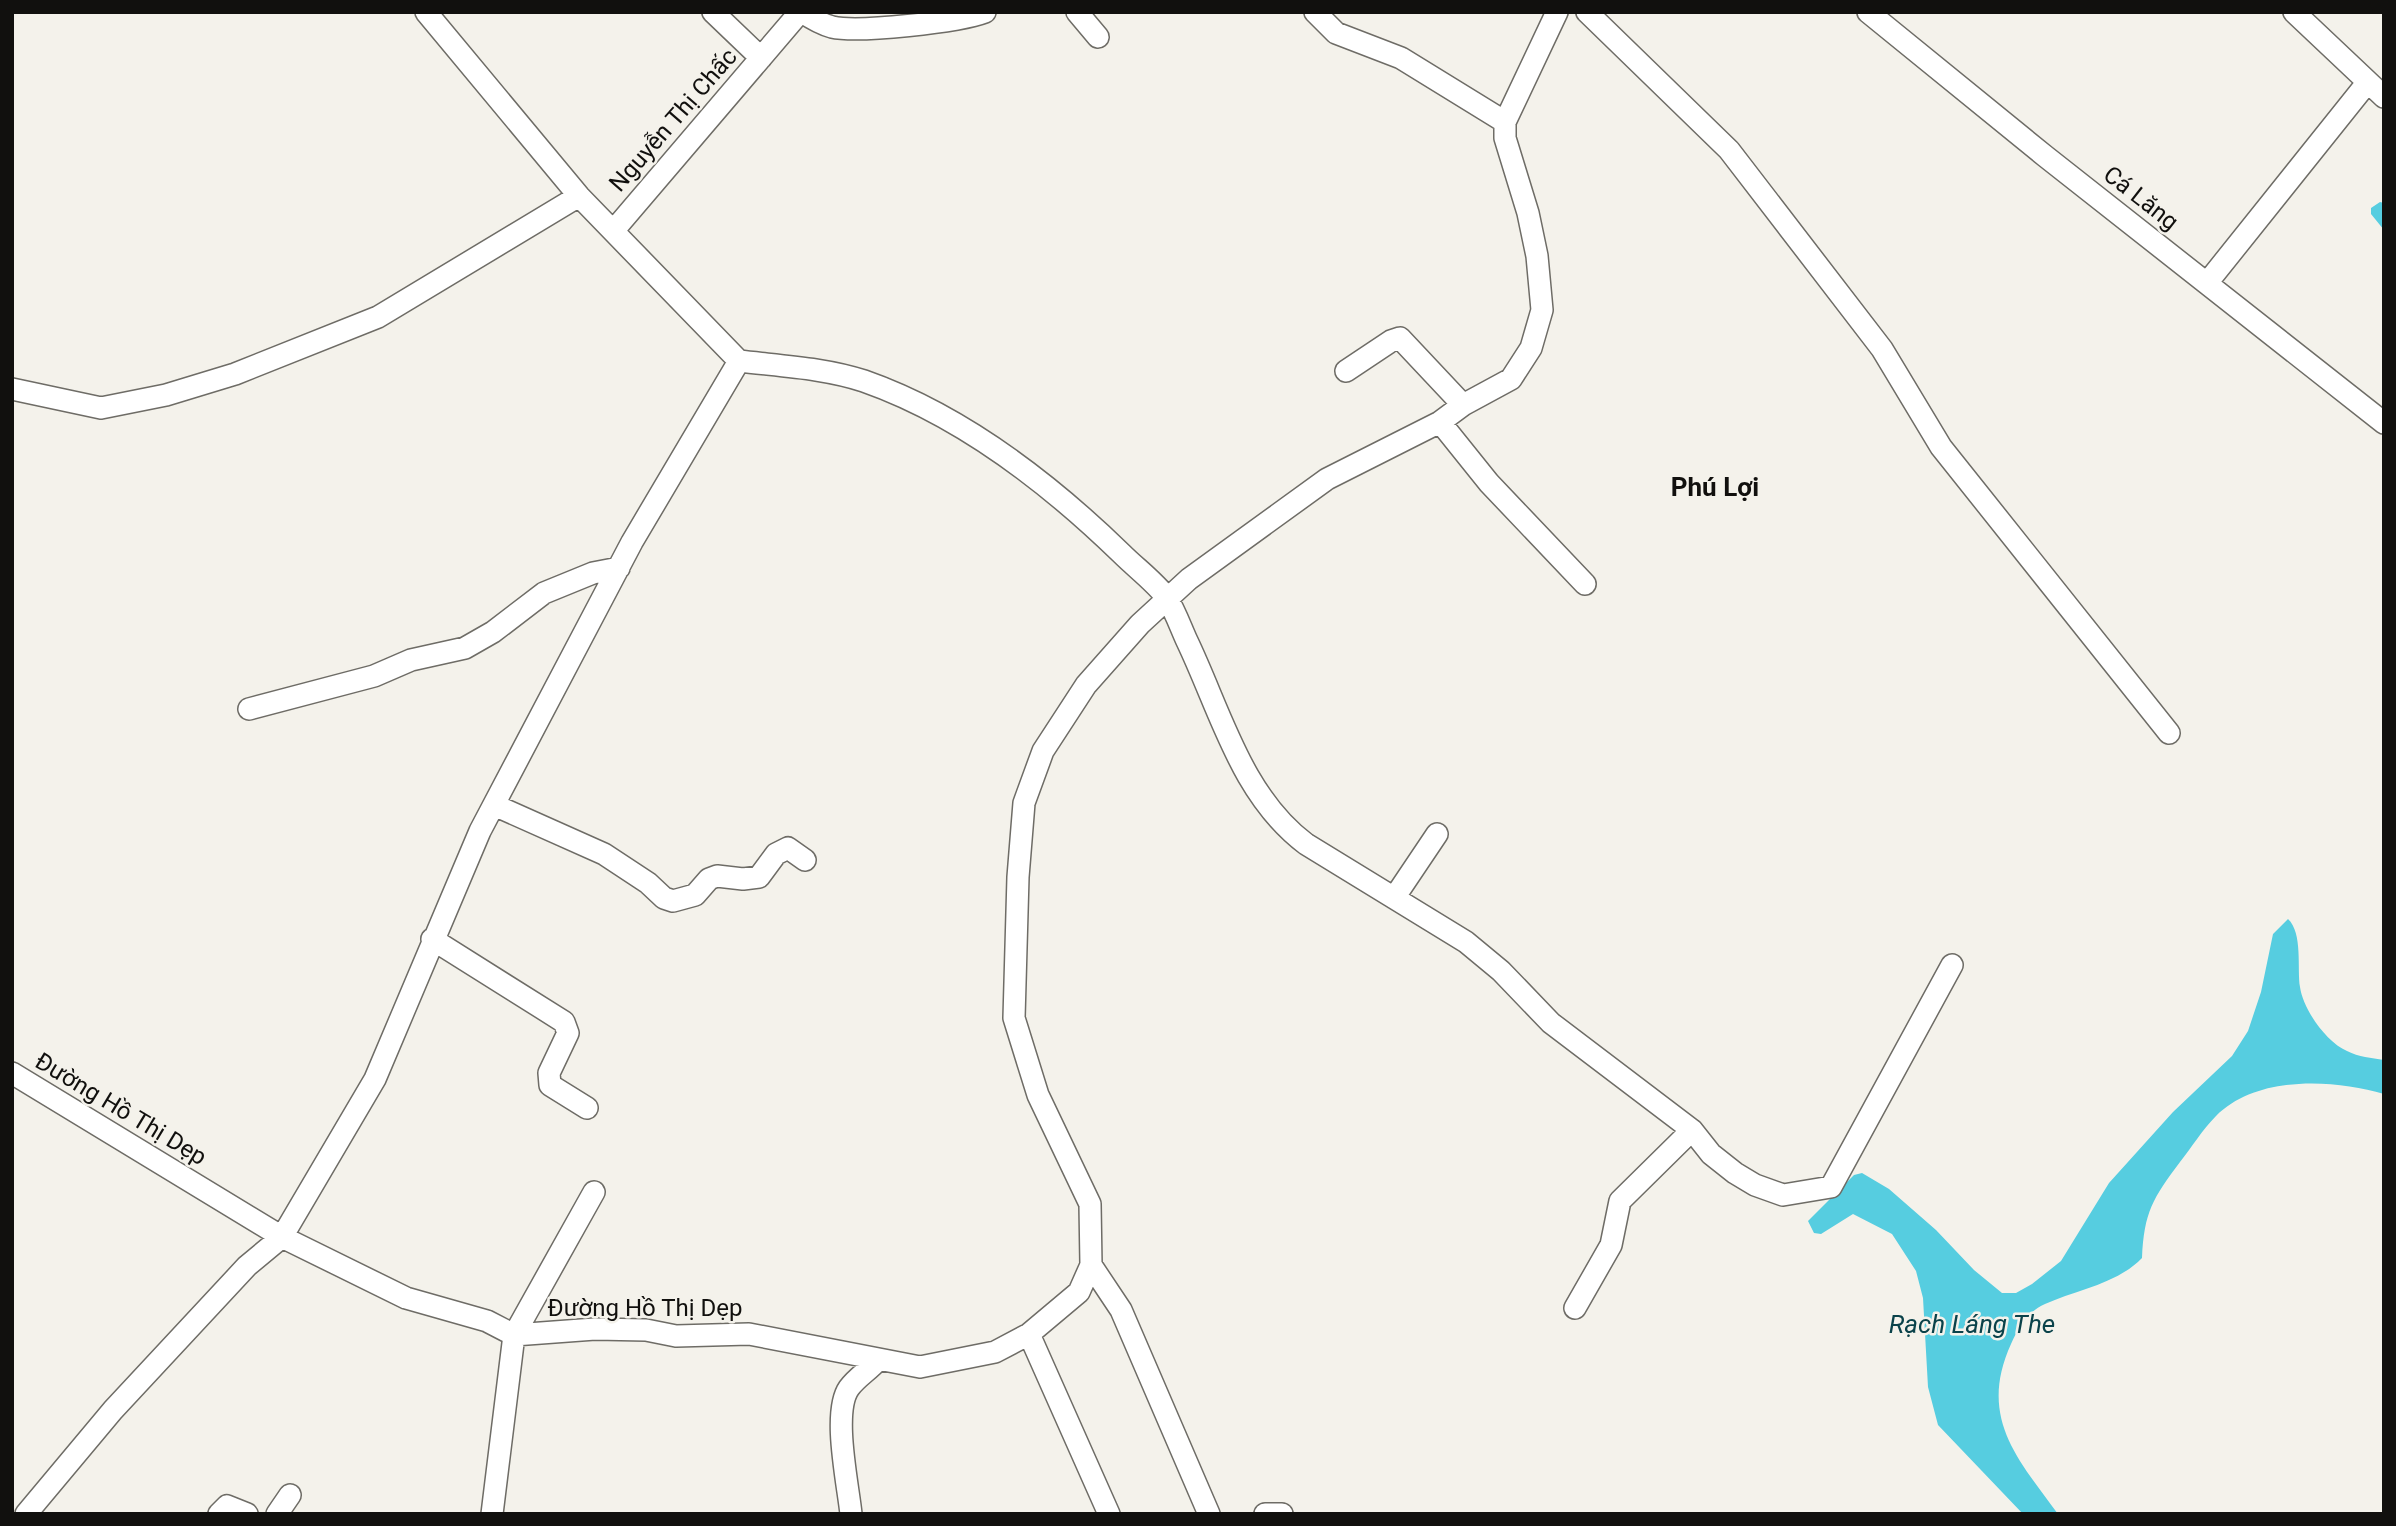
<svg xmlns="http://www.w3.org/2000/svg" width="2396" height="1526" viewBox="0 0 2396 1526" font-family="Roboto,sans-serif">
<rect width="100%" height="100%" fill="#f4f2eb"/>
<path fill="#56cde0" d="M2380,202L2384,203V230L2371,214V208Z
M2288,919C2303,933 2297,969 2300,987C2303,1009 2326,1042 2347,1051C2359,1057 2371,1058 2384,1060V1094C2333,1079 2257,1075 2216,1116C2202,1130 2192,1147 2180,1162C2153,1198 2144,1212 2142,1258C2117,1284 2076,1290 2045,1304C2027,1312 2019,1327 2011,1344C1978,1417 2017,1458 2058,1514H2023L1938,1425L1928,1387L1923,1298L1916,1271L1892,1234L1853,1214L1821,1234L1814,1233L1808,1221L1854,1175L1862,1173L1889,1189L1936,1230L1974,1270L2002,1293H2016L2032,1284L2061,1261L2109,1183L2173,1112L2232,1056L2248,1031L2261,992L2273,934Z"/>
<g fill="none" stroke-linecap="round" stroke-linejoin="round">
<g stroke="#6e6c66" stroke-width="24">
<path id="minor" d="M713,12L761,58
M802,12C811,18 821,24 832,27C858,33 959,22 985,12
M1077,12L1098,37
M1315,12L1336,33L1401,58L1505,122
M1587,12L1729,150L1882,349L1941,447L2169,733
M1868,12L2045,156L2384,423
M2294,12L2384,97
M614,230L800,12
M2207,283L2367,83
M739,361C780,366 825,368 864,381C961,415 1049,483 1122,554C1136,568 1155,582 1167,598C1175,611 1181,628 1187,641C1221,712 1241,795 1306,844L1466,942L1501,971L1551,1023L1692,1130L1711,1154L1735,1173L1755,1185L1783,1195L1831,1187L1952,965
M1346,371L1391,341L1400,338L1463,405
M12,389L101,408L166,395L235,374L378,317L579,196
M1440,422L1489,483L1585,584
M249,709L374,676L411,660L465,648L493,632L544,593L593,573L619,568
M494,805L604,854L648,883L664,898L673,901L695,895L709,879L717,876L743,879L759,877L776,854L788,848L805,860
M1394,898L1437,834
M432,939L564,1022L568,1033L549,1073L550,1085L587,1108
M12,1073L282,1237L406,1298L487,1321L514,1335L595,1329L646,1330L676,1336L749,1334L920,1367L995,1352L1029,1334L1079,1292L1091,1265
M1575,1308L1611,1245L1620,1201L1692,1130
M1029,1334L1109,1514
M26,1514L113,1410L247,1266L282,1237L375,1079L480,831L632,542L739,361L579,196L426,12
M219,1514L227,1506L247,1514
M277,1514L290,1495
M492,1514L514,1335L594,1192
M851,1514C848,1484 832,1412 849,1388C856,1378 869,1370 877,1361
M1209,1514L1121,1310L1091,1265L1090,1204L1038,1095L1014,1018L1018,877L1024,803L1043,751L1086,685L1140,624L1189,579L1327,479L1440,422L1463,405L1511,379L1531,348L1542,310L1537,256L1528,213L1505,138V122L1557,12
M1265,1514H1282"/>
</g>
<use href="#minor" stroke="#fff" stroke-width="21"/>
</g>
<g text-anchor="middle" stroke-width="5" stroke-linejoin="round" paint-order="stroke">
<g font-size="24" fill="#11100e" stroke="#f4f2eb">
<text transform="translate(673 120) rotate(-49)" y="8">Nguyễn Thị Chấc</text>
<text transform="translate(2141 198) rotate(38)" y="8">Cá Lăng</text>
<text transform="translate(121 1109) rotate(31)" y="8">Đường Hồ Thị Dẹp</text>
<text x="645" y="1316">Đường Hồ Thị Dẹp</text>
</g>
<g font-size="26" font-weight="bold" fill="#11100e" stroke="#f4f2eb">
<text x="1715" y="496">Phú Lợi</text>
</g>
<g font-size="26" font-style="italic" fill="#0a424a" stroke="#f4f2eb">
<text x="1972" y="1333">Rạch Láng The</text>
</g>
</g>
<rect width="2396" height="1526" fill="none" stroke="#11100e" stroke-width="28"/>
</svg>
